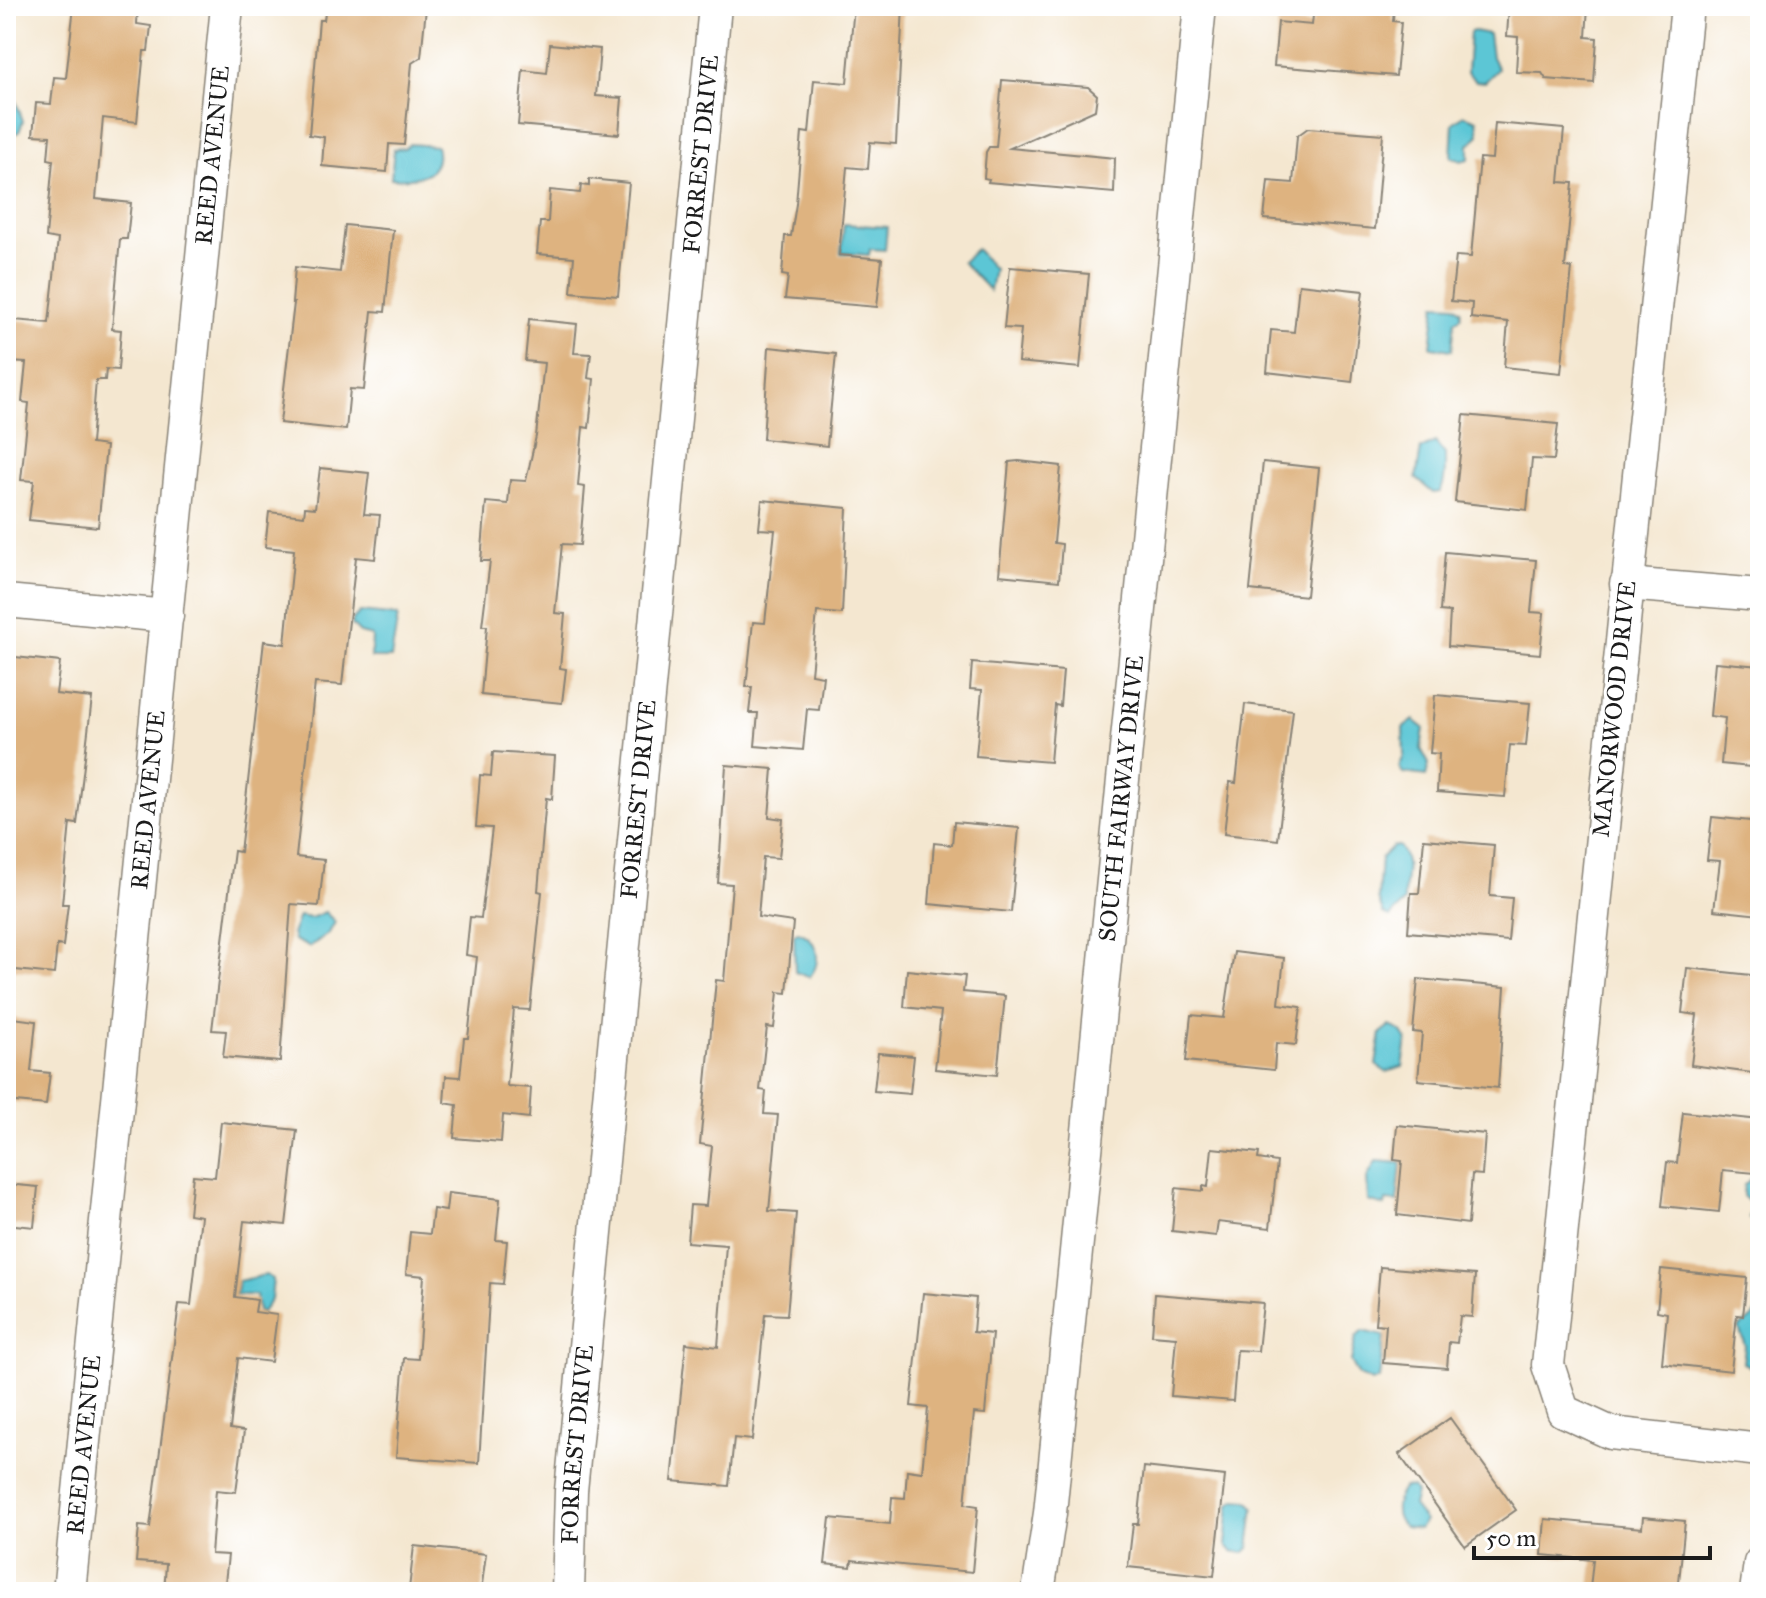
<svg xmlns="http://www.w3.org/2000/svg" width="1766" height="1598" viewBox="0 0 1766 1598" font-family="'IM FELL Great Primer',serif">
<rect width="100%" height="100%" fill="#fff"/>
<filter id="ink" filterUnits="userSpaceOnUse"><feTurbulence type="fractalNoise" baseFrequency=".0125" numOctaves="2"/><feDisplacementMap in="SourceGraphic" scale="16" xChannelSelector="R" yChannelSelector="G"/><feConvolveMatrix kernelMatrix="1 2 1 2 8 2 1 2 1" color-interpolation-filters="sRGB"/></filter>
<filter id="wash" filterUnits="userSpaceOnUse"><feTurbulence type="fractalNoise" baseFrequency=".006" numOctaves="4" result="noise"/><feDisplacementMap in="SourceGraphic" scale="32" xChannelSelector="R" yChannelSelector="G"/><feGaussianBlur stdDeviation="1.8" result="paint"/><feColorMatrix in="noise" values="0 0 0 0 0 0 0 0 0 0 0 0 0 0 0 0 0 1.4 0 .05"/><feComposite in="paint" operator="in"/></filter>
<g filter="url(#wash)">
<rect width="100%" height="100%" fill="#f4e7d0"/>
<path fill="#5bc6d5" stroke="#3c7178" stroke-width="2" d="M1474,31L1489,34L1492,57L1498,69L1485,82L1476,81L1467,72L1470,32Z
M6,92L14,96L23,121L19,132L8,136Z
M1464,115L1477,120L1479,135L1469,145V159L1461,161L1451,157L1453,123Z
M409,144L436,146C444,177 413,180 391,178L394,149L405,148Z
M844,224L887,227L885,250L870,249L869,255L841,253Z
M976,249L994,269L990,291L962,262Z
M1436,304L1455,305L1461,310V317L1455,321L1452,350L1431,347Z
M1435,442L1445,454C1445,466 1446,481 1440,492L1433,493L1416,478L1421,449Z
M360,612L398,616L391,658H371L372,636L360,633L352,625L353,619Z
M1414,720L1424,728L1421,749L1429,764L1426,776L1403,773L1399,767L1404,756L1403,728Z
M1393,846H1399C1413,866 1403,879 1404,902L1390,917L1383,913L1378,898L1381,858Z
M325,912L335,922L329,933L309,947L294,940L292,934L299,916L311,918Z
M798,932C818,938 823,963 809,977L795,972L794,934Z
M1390,1026L1401,1031L1407,1040L1403,1067L1386,1072L1376,1065L1381,1033Z
M1376,1161L1401,1163L1397,1202L1386,1201L1385,1206L1368,1201L1367,1178Z
M1760,1180V1220H1752L1749,1218L1754,1206L1743,1196L1744,1185L1751,1179Z
M266,1275L273,1279L271,1300L262,1312L258,1311L256,1295H236L238,1281Z
M1756,1314L1760,1317V1360L1751,1367L1743,1363L1745,1346L1739,1328Z
M1362,1331L1384,1336L1379,1379L1372,1382L1359,1376L1351,1361L1356,1338Z
M1404,1487L1413,1488L1416,1493L1413,1506L1425,1521L1419,1529L1405,1527C1391,1517 1395,1499 1404,1487Z
M1236,1500L1248,1501L1254,1507L1249,1548L1244,1553L1232,1551L1226,1545L1230,1504Z"/>
<g id="blocks">
<path fill="#deb380" d="M74,6H138L137,24L151,26L148,51H144L137,122L103,118L96,199L131,203L127,239H120L112,329L121,330L118,370L106,369L105,380H96L91,444L106,446L98,527L29,520L34,481L21,480L29,403L22,402L26,363L10,362L14,320L49,323L58,239L46,237L53,160L48,159L50,136L33,135L36,103L51,104L54,77L66,78Z
M326,6L426,8L421,57L412,63L404,145L389,144L387,172L322,166L324,137L309,135L319,20H324Z
M854,6H903L896,144L870,142L868,169L847,167L839,255L882,259L877,307L785,299L788,276L782,275L785,236H791L796,204L802,132L809,133L814,80L847,83Z
M1314,6H1394L1393,21L1401,22L1396,76L1274,66L1278,22L1312,25Z
M1509,6H1588L1586,37L1597,38L1594,83L1546,79L1542,73L1516,72L1518,37L1507,36Z
M550,44L600,49L596,96L622,98L619,134L518,125L523,70L547,73Z
M1002,80L1088,87L1097,95L1095,110L1010,148L1115,158L1114,193L988,182L989,179L984,178L986,152L989,147H996Z
M1495,123L1564,129L1559,182L1573,183L1565,267L1572,268L1561,373L1504,367L1508,322L1471,318L1472,303L1451,301L1456,256L1471,257L1480,158L1492,159Z
M1308,128L1383,134L1375,229L1264,219L1268,181L1293,183L1297,136Z
M589,179L629,183L618,296L571,292L574,257L537,254L540,222H548L550,190L580,193L581,185L589,186Z
M345,225L393,230L385,312L372,311L364,390L350,389L346,430L280,423L294,303H292L295,267L340,272Z
M1010,267L1089,274L1080,368L1018,362L1021,329L1004,328Z
M1299,284L1363,291L1352,382L1267,372L1271,330L1294,332Z
M529,319L577,324L574,353L591,354L588,378L594,379L589,428L583,427L578,486L585,487L580,545L562,544L555,613L565,614L560,668L566,669L562,703L481,695L487,626H482L490,561H481L486,502L508,504L510,480L526,481L536,436L544,363L525,361Z
M769,347L836,354L827,446L763,439Z
M1464,415L1558,424L1554,460L1532,459L1527,510L1455,502Z
M1019,461L1061,466L1054,543L1062,544L1059,581L999,575L1009,462Z
M1263,462L1319,468L1306,596L1250,590Z
M320,468L369,473L364,514L380,515L375,559L356,557L342,685L315,683L296,857L324,860L319,906L291,904L280,1062L223,1057L226,1031L212,1030L234,851L240,852L264,641L285,644L294,550L265,547L269,512L304,516L305,507L315,508Z
M762,500L847,508L842,614L817,612L811,674L823,676L819,710L807,709L803,750L755,746L758,713H749L752,687H746L753,622L765,623L775,530L759,529Z
M1445,552L1536,560L1531,612L1544,613L1540,654L1448,646L1450,612L1440,611Z
M6,656L60,662L56,694L92,698L77,824L70,823L62,904H68L63,946L57,945L54,974L6,969Z
M1715,662L1760,666V768L1721,764L1725,718L1710,716Z
M972,663L1063,671L1060,706L1055,705L1050,762L976,756L982,690L970,689Z
M1435,695L1530,703L1526,746L1510,745L1505,797L1437,792L1439,754L1430,753Z
M1245,704L1293,710L1278,840L1224,834L1230,782L1236,783Z
M493,752L555,756L552,799L546,798L538,891L542,892L530,1010L514,1009L507,1086L531,1088L529,1118L503,1115L501,1142L454,1138L457,1105L444,1103L446,1076L460,1077L464,1038H468L477,957L466,955L470,917L481,918L492,828L476,827L480,775L491,776Z
M726,765L773,769L769,817L783,819L779,858L763,857L758,917L793,922L787,993L778,992L774,1028L767,1027L760,1090L766,1091L764,1114L778,1115L769,1211L796,1213L787,1315L765,1314L752,1440L734,1438L729,1486L672,1481L686,1343L718,1347L726,1245L687,1242L690,1205L706,1206L712,1146L700,1144L716,980L724,981L732,884L718,883Z
M1712,817L1760,822V915L1714,910L1720,861L1707,860Z
M954,822L1019,828L1011,912L929,904L934,843L952,845Z
M1424,839L1494,845L1490,896L1512,898L1508,941L1408,932L1411,893H1419Z
M1234,952L1284,958L1279,1004L1301,1007L1296,1045L1276,1043L1274,1070L1186,1061L1191,1015L1224,1018Z
M1687,968L1760,976V1074L1691,1065L1697,1015L1682,1013Z
M907,970L965,976L963,992L1005,996L997,1075L935,1069L941,1011L904,1007Z
M1418,979L1505,987L1498,1088L1418,1080L1422,1033L1413,1032Z
M6,1017L36,1021L31,1071L50,1073L46,1105L6,1101Z
M878,1053L914,1056L910,1094L874,1091Z
M1683,1112L1760,1120L1755,1173L1723,1170L1719,1212L1662,1206L1667,1162L1677,1163Z
M221,1122L297,1130L286,1225L244,1221L235,1297L257,1300L255,1312L277,1315L271,1362L238,1358L230,1429L244,1431L236,1492L216,1490L211,1554L228,1555L224,1592H164L166,1564L136,1562L139,1526L150,1527L179,1304L191,1305L201,1216L189,1214L193,1175L215,1177Z
M1397,1125L1485,1134L1482,1175L1472,1174L1468,1224L1397,1215L1402,1161L1394,1160Z
M1212,1148L1259,1153L1258,1159L1277,1162L1270,1228L1218,1222L1216,1236L1172,1231L1176,1188L1203,1191V1186L1208,1187Z
M6,1184L38,1187L34,1227L6,1224Z
M448,1193L500,1199L496,1240L507,1241L503,1284L490,1283L479,1463L396,1457L404,1358L418,1359L424,1276L406,1274L410,1232L430,1234L433,1209L446,1211Z
M1380,1267L1475,1275L1472,1317L1460,1316L1457,1343L1449,1342L1447,1368L1383,1363L1386,1325L1375,1324Z
M1661,1269L1747,1278L1743,1316L1737,1315L1731,1371L1662,1363L1667,1313L1657,1311Z
M923,1293L976,1298L973,1332L992,1334L985,1414L974,1413L965,1504L978,1506L972,1572L852,1560L851,1567L825,1564L830,1518L890,1524L892,1497L905,1498L907,1470L922,1472L928,1408L911,1406Z
M1155,1294L1263,1303L1258,1351L1237,1350L1233,1401L1171,1396L1176,1337L1152,1335Z
M1450,1418L1516,1510L1465,1546L1399,1454Z
M1144,1467L1225,1476L1214,1576L1128,1567L1133,1524H1138Z
M1643,1517L1685,1521L1678,1592L1590,1589L1593,1560L1542,1555L1545,1519L1642,1528Z
M414,1546L486,1554L481,1592L409,1589Z"/>
</g>
</g>
<g filter="url(#ink)">
<use href="#blocks" fill-opacity="0" stroke="#888276" stroke-width="2"/>
<g fill="none" stroke-linecap="round" stroke-linejoin="round">
<g stroke="#888276" stroke-width="35">
<g id="minor">
<path d="M1687,6L1548,1365L1563,1411L1611,1433L1760,1450"/>
<path d="M1626,584L1760,595"/>
<path d="M6,601L167,616"/>
<path id="s1" d="M69,1592L227,6"/>
<path id="s2" d="M568,1592L571,1491L715,6"/>
<path id="s3" d="M1038,1592L1050,1513L1200,6"/>
<path d="M1756,1592L1760,1563"/>
</g>
</g>
<use href="#minor" stroke="#fff" stroke-width="32"/>
</g>
</g>
<g text-anchor="middle" stroke-width="6" stroke-linejoin="round" paint-order="stroke">
<g font-size="24" fill="#1c1c1c" stroke="#fff">
<text dy="8" stroke="none"><textPath href="#s1" startOffset="1444">REED AVENUE</textPath></text>
<text dy="8" stroke="none"><textPath href="#s2" startOffset="1444">FORREST DRIVE</textPath></text>
<text transform="translate(1614 709) rotate(-84)" y="8">MANORWOOD DRIVE</text>
<text dy="8" stroke="none"><textPath href="#s1" startOffset="796">REED AVENUE</textPath></text>
<text dy="8" stroke="none"><textPath href="#s2" startOffset="796">FORREST DRIVE</textPath></text>
<text dy="8" stroke="none"><textPath href="#s3" startOffset="798">SOUTH FAIRWAY DRIVE</textPath></text>
<text dy="8" stroke="none"><textPath href="#s1" startOffset="148">REED AVENUE</textPath></text>
<text dy="8" stroke="none"><textPath href="#s2" startOffset="148">FORREST DRIVE</textPath></text>
</g>
</g>
<rect width="1766" height="1598" fill="none" stroke="#fff" stroke-width="32"/>
<path d="M1474 1546v12h236v-12" fill="none" stroke="#1c1c1c" stroke-width="4"/>
<text x="1486" y="1546" font-size="24" fill="#1c1c1c" stroke="#ffffff" stroke-width="6" paint-order="stroke">50 m</text>
</svg>
